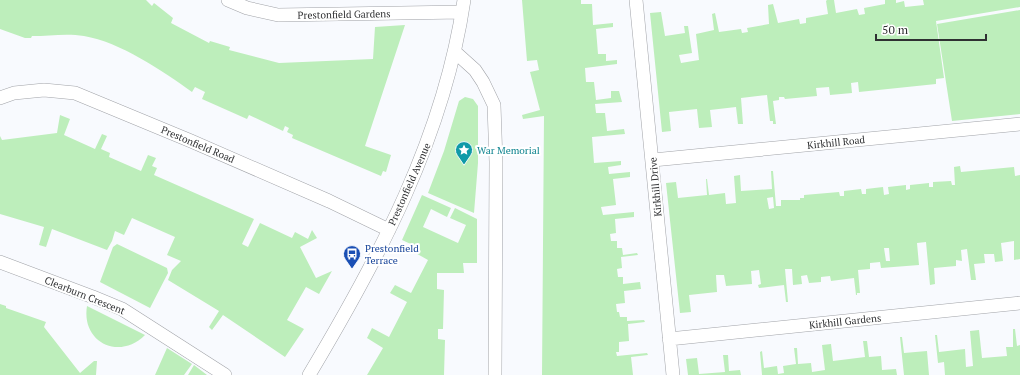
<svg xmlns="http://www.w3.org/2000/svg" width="1020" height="375" viewBox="0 0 1020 375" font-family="'PT Serif',serif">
<rect width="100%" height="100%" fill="#f8fafe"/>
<path fill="#bdeebb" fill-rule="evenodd" d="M0,0H146L152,6L154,3L173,18L171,23L209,43L210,41L230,47L229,50L279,63L373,59L375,27L405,25L365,146L391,155L386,172L383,171L381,176L292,138L293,135L287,132L289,128L285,126L283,131L249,115L247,119L202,99L205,92L195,87L192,92C163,71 120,42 84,36C67,33 49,36 32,36L31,38H25L0,29Z
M522,0H581V4H592L593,25L613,23V27L596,29L598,54H606V61L617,60V64L585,68L586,82H594L596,100L611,98V91H619L622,102L595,104L596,113H605L607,131L624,129L625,134L592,137L594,163L621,161V165L608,167L609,174L630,172V177L613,179L616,205L601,207L603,215L634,212V217L615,219L616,233L610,234L611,241H617V248H622L623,255L637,253L638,255L621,257L622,268L617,269L618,277H623V284L640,282L641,289L624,291L625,303L616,304L617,312H619L620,317H627V321L644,320L645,322L628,324L629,341L619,342V352H616L617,356L647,353L648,355L631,357L633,375H542L544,116L523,119L522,115L540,110L530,72L539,70L537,60L527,61Z
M827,0H834L836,13L857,9L859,15L865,14L864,8L885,4V0H896V3L904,1L905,7L924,5L923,0H1020V7L936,21L944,78L936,79V84L859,92L858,82L851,83L852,93L830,95L829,87L816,88L817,96L785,99L784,97H779V100L773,101L776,124H773V121H770L767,95L741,98L743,124H738L736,107L710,110L712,127L699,128L697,109L669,112L671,131L662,132L650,13L661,12L665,36L685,33L684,26H688L692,53L679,55L681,63L699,60L696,34L714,30L712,14L715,13L719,32L741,29L742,33L748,32L747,28L769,24L768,5L773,4L778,23L799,19L800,24L806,23V18L828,14L826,1Z
M1020,10V114L952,121L937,24Z
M465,97L473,99L478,106V163L474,213L428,193L444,151L459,101Z
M60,115L70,119L64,135L95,149L102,134L107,136L101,149L110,153L109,157L141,171L148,155L156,158L152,166L157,168L154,175L254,219L242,244L248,247L260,223L292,238L295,232L308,239L312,230L317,238L300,247L316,278L332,271L319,294L306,287L287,320L304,329L285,357L223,315L212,330L209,327L219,311L168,280L172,270L181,261L167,255L175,237L132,218L124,235L115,231L112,241L107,250L52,229L46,247L39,245L44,227L0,214V136L2,140L57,133Z
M960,166L961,172L1014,167L1015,176L1020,175V259L1014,260V241L1001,243L1003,261L995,262L994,254H984L985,263L974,264L976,280H971L967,249L961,250L962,261L956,260V266L934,268L935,284L930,285L926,242L917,243L919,265L881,268L880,262L870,263V269L858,270L860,293H857V295H856L854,278L831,281L830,276L821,277V282L809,283L807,275L801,276L802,284L793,285L792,269H785L788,302H786L784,285L759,288L758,285L761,284L759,270L751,271L752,284L726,286L724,275H716L717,292L689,295L691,312L680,313L666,183L676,182L678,198L707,195L706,179H707L709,195L725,193L726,204L736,203L734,176L740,175L741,191L772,189L771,171H773L776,206H781V200H800V198H804V195L839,192L840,196H844V191L861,189L862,194H866V189L883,187L884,195L889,194L888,187L906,185V190L910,189V185L929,183V187H933V182L951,181L952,185H955L954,167ZM773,197L774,208L769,209L767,198ZM884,248H889L890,261H886Z
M422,195L451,208L447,217L431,209L423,227L458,243L466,225L450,218L455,208L477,219V263H463L464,273H437V289L444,290L443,329H438V339L445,340L444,375H367L383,348L367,338L372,328L389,337L407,302L390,293L395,285L411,293L428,260L412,251L415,246L402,240Z
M117,244L167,268L168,273L150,308L100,282L113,247Z
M0,304L6,306V308L46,322L44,327L80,373L94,361H97L96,375H0Z
M87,306L145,335C119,361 81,342 87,306Z
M1013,329H1015L1017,346L1020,345V375H945L944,362L938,363L935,335H937L939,352L965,349L966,367L973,366L970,331L979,330L982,358L1007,356L1006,347H1013Z
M900,337H902L904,353L927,351L929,375H904Z
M863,341H867L869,357L881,356L882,370L896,369L897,375H762L760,352L762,351L764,368L777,366L778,374L784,373L783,366L796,364L794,348H797L798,364L811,363L812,372L825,370L822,345L831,344L833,361L865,357Z
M167,348L192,364L184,375H155Z
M723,355H728L729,371L740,370L741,375H688L686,359L697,358L699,374L725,372Z
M194,365L207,375H188Z"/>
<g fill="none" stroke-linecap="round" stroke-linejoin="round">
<g stroke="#a1a3a8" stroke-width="14">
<path id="street" d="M228,0L247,8L278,15L462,12
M636,0L673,375
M455,52L475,70L483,82L494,105L496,162L495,375
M0,98L14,93L44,90L75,93L191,141L329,201L389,230
M653,160L1020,124
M0,262L93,297L122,309L225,375
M669,339L1020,303
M309,375C379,258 444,137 464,0"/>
</g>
<use href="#street" stroke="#fff" stroke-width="13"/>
</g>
<defs>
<g id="sight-pin" transform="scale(0.9)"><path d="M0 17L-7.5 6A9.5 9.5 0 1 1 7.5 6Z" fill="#0f9aa8" stroke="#fff"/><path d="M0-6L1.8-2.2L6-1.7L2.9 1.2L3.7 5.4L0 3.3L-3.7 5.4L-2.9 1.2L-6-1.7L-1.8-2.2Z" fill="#fff"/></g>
<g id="bus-pin" transform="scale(0.9)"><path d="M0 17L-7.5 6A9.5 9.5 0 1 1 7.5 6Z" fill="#1a4fb4" stroke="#fff"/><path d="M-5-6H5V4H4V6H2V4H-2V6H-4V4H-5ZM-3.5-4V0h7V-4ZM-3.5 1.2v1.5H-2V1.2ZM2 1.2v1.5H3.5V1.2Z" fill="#fff"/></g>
</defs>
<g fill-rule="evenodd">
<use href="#sight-pin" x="464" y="150"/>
<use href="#bus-pin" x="352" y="254"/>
</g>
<g text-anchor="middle" stroke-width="4" stroke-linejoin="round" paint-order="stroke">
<g font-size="10" fill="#2f3032" stroke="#fff">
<text transform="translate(344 14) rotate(-1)" y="4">Prestonfield Gardens</text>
<text transform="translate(836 142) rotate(-6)" y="4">Kirkhill Road</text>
<text transform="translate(198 144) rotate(23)" y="4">Prestonfield Road</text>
<text transform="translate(409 184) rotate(-66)" y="4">Prestonfield Avenue</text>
<text transform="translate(655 187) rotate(-95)" y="4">Kirkhill Drive</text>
<text transform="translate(85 295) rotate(22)" y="4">Clearburn Crescent</text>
<text transform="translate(845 321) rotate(-6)" y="4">Kirkhill Gardens</text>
</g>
<g font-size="10" fill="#0d838f" stroke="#fff" text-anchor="start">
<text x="477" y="154">War Memorial</text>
</g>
<g font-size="10" fill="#164399" stroke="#fff" text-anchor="start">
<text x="365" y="252">Prestonfield<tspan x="365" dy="12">Terrace</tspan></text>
</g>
</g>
<path d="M876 34v6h110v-6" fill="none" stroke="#2f3032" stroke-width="2"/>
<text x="882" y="34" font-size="12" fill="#2f3032" stroke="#ffffff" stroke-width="3" paint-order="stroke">50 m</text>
</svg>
